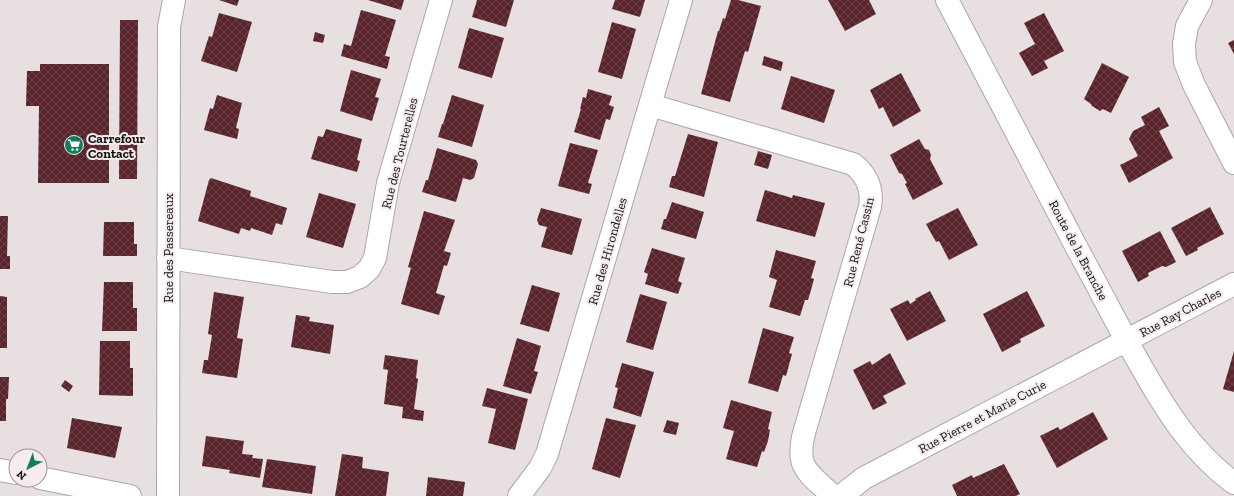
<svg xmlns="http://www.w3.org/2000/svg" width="1234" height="496" viewBox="0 0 1234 496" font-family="'Zilla Slab',serif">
<defs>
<pattern id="building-cross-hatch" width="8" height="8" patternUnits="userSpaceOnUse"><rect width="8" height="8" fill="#59242c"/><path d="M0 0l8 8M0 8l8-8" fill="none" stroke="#6c4148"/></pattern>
</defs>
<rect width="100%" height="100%" fill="#e8dfe0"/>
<path fill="url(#building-cross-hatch)" d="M219,0H239L237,6Z
M368,0H404L401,10Z
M477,0H514L506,27L472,17Z
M615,0H645L640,17L612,9Z
M731,0H738L761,6L748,52L745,51L730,102L701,94L718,31H719L723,18L725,19Z
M828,0H869L876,14L845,31Z
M361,10L396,20L385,56L390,57L387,69L341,56L344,44L351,46Z
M219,13L252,22L237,72L201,61L209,36L212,37Z
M1044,13L1064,51L1044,61L1048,68L1032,76L1019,53L1035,44L1024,23Z
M120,20H138L137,179H119Z
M612,22L636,29L622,79L598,72Z
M469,28L504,38L492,78L458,68Z
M315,32L325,35L323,43L313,41Z
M1234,40V54L1228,43Z
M764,56L783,62L781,71L762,65Z
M1102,63L1129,77L1111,113L1103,109L1100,111L1092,106L1091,104L1084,99Z
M40,64H109V183H38L39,106H26L27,71H40Z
M351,70L381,79L375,97L379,98L372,121L340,111Z
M901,73L921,111L893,127L883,107L879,109L870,90Z
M791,76L835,90L824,123L781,109Z
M588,89L612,96L609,105L614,107L610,120L606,119L600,140L574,132L581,109H580L583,97L586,98Z
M217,95L242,103L236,128L239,129L237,139L204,130L210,108L213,109Z
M452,95L484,105L472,147L438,137L442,124H443Z
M1159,107L1169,126L1159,131L1173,158L1129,183L1120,165L1138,156L1129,139L1133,131L1145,125L1141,117Z
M326,129L362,139L357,160L360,161L357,172L311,159L318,136L323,137Z
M688,134L718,142L704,197L669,187L672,176H675Z
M919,139L925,149L929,150L931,155L930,159L943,184L913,200L905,184L907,183L902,174L899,173L890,155Z
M570,143L598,150L588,183L592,184L589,194L558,186Z
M437,148L476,160L478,164L474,178L470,180L463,178L456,202L422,192L426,180H428Z
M758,151L772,155L768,169L754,165Z
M211,178L251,191L250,196L287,208L282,225L276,223L272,235L251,228L250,231L241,228L239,234L198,221L209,180Z
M765,190L792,198L793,195L825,203L815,237L756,221Z
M319,193L356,204L343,248L306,237Z
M672,202L704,212L696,239L661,229L664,219H666Z
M1210,207L1224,234L1197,248L1198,250L1186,256L1171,228Z
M541,208L582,219L572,255L541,247L547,227L539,225L537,220Z
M958,208L978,245L949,260L939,241L936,242L926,224Z
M424,211L455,220L444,251L451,253L447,266L444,265L436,293L445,296L439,315L401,304L411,268L408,267Z
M0,216H8L7,256H10V269H0Z
M104,222H134V244H137V256H103Z
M1160,231L1176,262L1166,267L1162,266L1148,273L1149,276L1138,282L1122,251Z
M652,248L685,258L678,281L682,283L678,294L645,284L648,274L644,272Z
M776,250L816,261L811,278L814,279L811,290L808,300H805L800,316L769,307L777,280L769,277Z
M104,282H133V308H137V331H102Z
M532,285L560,293L549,332L520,324Z
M930,291L946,321L907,341L890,309L908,300L910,304L916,300L915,299Z
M1027,291L1045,326L1020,339L1021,342L1002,352L983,314Z
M214,292L244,297L237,338L243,339L237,378L202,373L204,360H208L212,335L208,334Z
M640,294L667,302L653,350L626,342Z
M0,296L7,297V348H0Z
M296,315L310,317L309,321L334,325L330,354L291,347Z
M763,328L794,337L789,353L792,354L786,376L783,375L778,392L748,383Z
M517,338L541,346L534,371L538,372L531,394L503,386Z
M100,341H130V368H133V396L99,395Z
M1234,351V392L1223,389Z
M890,353L906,384L883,396L887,403L873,410L853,370L870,361L872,365Z
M385,355L418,360L416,378L418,379L414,409L424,411L423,421L402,418L403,407L384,404L388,370L383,369Z
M622,363L654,372L641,417L613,408L618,388L615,387Z
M0,377H9L8,399H6V421H0Z
M65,380L73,386L69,392L61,386Z
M487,388L528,399L515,450L488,443L496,409L482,406Z
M731,400L772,412L768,429L770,430L768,441L764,452L762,451L757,467L726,459L734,431L723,428Z
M1093,412L1108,439L1057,468L1040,436L1058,427L1060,430Z
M72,418L122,427L115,458L67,448Z
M606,418L636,425L620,478L592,469Z
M667,420L679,423L676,435L663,432Z
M206,436L244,441L242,454L253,455L252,458L263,459L260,478L229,473L230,470L202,466Z
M342,454L363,457L362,468L389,472L386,496H335Z
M267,459L316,466L312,494L262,487Z
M1004,464L1020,494L1016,496H957L952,485L972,475L973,478Z
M428,477L465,482L463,496H426Z"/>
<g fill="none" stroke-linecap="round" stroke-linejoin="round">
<g stroke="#aea6a6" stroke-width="24">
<path id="street" d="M947,0C991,84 1035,168 1079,252C1099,288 1117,325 1138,361C1164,407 1190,451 1234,483
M1201,0L1187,26L1184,44L1185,62L1194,85L1234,163
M650,105L853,164C867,175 873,189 870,207L804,433C795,469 809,473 833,496
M168,258L332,282H347L360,277L369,269L375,258L388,183L441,0
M0,470L16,473
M40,478L130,496
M168,496L169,27L174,0
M519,496L540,468L547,454L681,0
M841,496L864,478L1234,284"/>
</g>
<use href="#street" stroke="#fff" stroke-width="22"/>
</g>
<defs>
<g id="supermarket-disc" transform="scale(1)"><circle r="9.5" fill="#137d58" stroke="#f6eced"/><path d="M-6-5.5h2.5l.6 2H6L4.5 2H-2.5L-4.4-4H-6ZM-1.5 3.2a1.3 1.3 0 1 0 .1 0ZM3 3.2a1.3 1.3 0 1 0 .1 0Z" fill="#fff"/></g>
</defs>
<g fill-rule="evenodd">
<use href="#supermarket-disc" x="74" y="145"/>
</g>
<g text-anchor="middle" stroke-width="4" stroke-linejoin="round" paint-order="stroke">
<g font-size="13" font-weight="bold" fill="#131010" stroke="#f6eced" text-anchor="start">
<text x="88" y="143">Carrefour<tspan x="88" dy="15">Contact</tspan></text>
</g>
<g font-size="13" fill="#131010" stroke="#f6eced">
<text transform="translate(399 153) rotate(-76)" y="5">Rue des Tourterelles</text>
<text transform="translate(858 242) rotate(-76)" y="5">Rue René Cassin</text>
<text transform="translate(168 248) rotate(-90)" y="5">Rue des Passereaux</text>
<text transform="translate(1079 250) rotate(62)" y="5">Route de la Branche</text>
<text transform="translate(607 251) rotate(-74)" y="5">Rue des Hirondelles</text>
<text transform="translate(1180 312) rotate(-28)" y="5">Rue Ray Charles</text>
<text transform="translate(982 416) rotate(-28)" y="5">Rue Pierre et Marie Curie</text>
</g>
</g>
<g transform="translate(28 468) rotate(222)"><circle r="19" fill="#f6eced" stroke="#9b9495"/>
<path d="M0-3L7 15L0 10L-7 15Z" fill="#137d58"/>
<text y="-6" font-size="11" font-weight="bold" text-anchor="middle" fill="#131010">N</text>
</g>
</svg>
